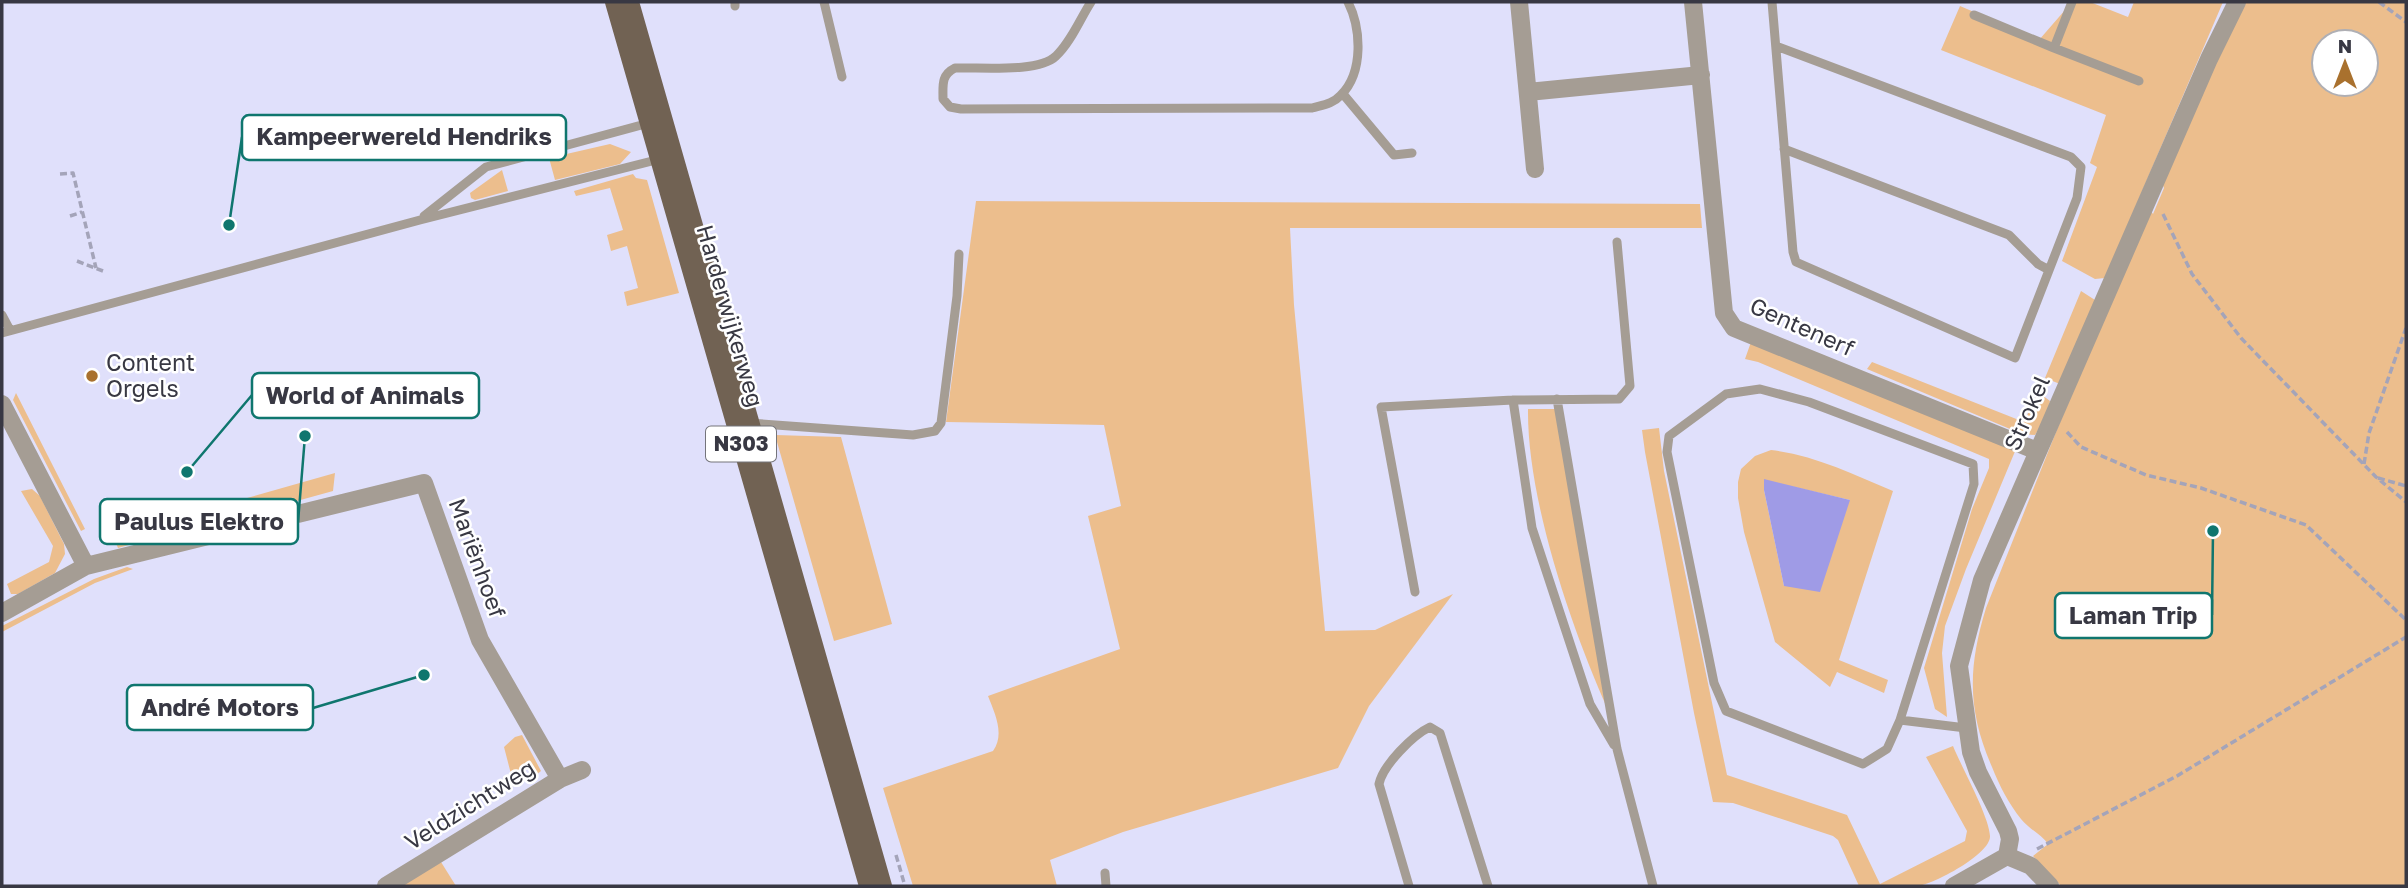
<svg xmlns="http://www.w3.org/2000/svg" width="2408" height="888" viewBox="0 0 2408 888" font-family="'Golos Text',sans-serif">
<rect width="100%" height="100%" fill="#e0e0fb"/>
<path fill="#ecbe8d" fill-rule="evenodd" d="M2072,2H2090L2128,17L2134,2H2223L2105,278L2095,279L2062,261L2097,167L2090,163L2106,115L1941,50L1960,6L2039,40Z
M2242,2H2406V886H2061L2033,856L2048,844C2042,835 2029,829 2021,819C2009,804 1999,785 1992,767C1967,710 1968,667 1986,608L2058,427L2150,210L2153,214L2164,188L2162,183ZM2324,42H2366V84H2324Z
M610,144L631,152L620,164L555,180L549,158Z
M502,170L508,191L475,200L471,198L470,193Z
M633,174L636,178L647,180L679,293L627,306L624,292L638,288L627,246L611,251L607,235L623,230L610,188L576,196L574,191Z
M976,201L1700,204L1702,228H1290L1294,305L1325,631L1375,630L1453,594L1369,706L1338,768L1123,832L1050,860L1057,886H913L883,788L993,751C1005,734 995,714 988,696L1120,649L1088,516L1121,506L1104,425L946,422Z
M2081,291L2095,300L2060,384L2045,378Z
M1751,342L2016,449L1966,569L1945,626L1942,653L1947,717L1935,709L1924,668L1972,509L1989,468V459L1758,362L1745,359Z
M1872,362L2024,422L2038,392L2050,401L2047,416L2035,435L2022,434L1867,369Z
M16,393L85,529L81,531L13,400Z
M1528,409H1560L1608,710C1571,627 1527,499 1528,409Z
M1659,428L1664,471L1727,775L1847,815L1880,884L1965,841L1967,831L1926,757L1953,746C1962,768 1989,816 1990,836C1991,854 1934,884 1918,886C1899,888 1878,886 1859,886L1838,840L1833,836L1733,803L1713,802L1694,713L1645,452L1642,430Z
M775,435L841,437L892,624L834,641Z
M1771,450C1814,455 1853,474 1893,491L1839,660L1888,680L1884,693L1837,672L1830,687L1775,642L1744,532L1738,498V482L1741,469L1755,456ZM1764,480L1850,500L1784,586L1764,490Z
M335,473L333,491L257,512L252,499L240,500Z
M32,489L40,496L64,544L65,554L55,573L18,594H11L7,584L49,562L53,546L21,491Z
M195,509L194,527L118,548L113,536H100Z
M127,567L133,569L95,583L2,632V626L94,579Z
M522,735L541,771L536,775L527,765L511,774L504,747L515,737Z
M441,862L456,886H399Z"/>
<path fill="#9f9be6" d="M1764,479L1850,500L1820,592L1784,586L1764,490Z"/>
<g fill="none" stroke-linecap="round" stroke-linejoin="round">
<path stroke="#a4a4b9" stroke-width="3.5" stroke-dasharray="7 3.5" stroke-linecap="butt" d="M2379,2L2406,22
M60,174L73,173L96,268
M2163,214L2192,274L2241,338L2376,477L2406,502
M70,216L82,212
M77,261L103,271
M2067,432L2081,447L2146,475L2201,488L2306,525L2406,620
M2364,464L2369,433L2406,328
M2378,478L2406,486
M2037,849L2177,776L2406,637
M896,855L905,886"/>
<path stroke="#a59d94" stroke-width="9" d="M735,2V6
M824,2L842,77
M1091,2C1080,19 1071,42 1056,56C1039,73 980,67 955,68C941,75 943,85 943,99L950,107L961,109L1312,108C1322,105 1333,104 1341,95C1364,72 1361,28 1348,2
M1772,2L1793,252L1796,262L2015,358L2077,198L2081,167L2071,157L1776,46
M1974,15L2054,48L2072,2
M2054,48L2139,81
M1343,94L1394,155L1412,153
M1784,149L2009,235L2038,264L2049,270
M424,216L486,167L649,123
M2,315L10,330
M2,333L420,220L660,159
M1760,389L1809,402L1973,464L1974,484L1900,720L1887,749L1863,764L1726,711L1714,683L1667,452L1669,436L1726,394Z
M1557,399L1617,749L1653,886
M1513,400L1532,528L1590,704L1614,745
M749,423L913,435L935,431L941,423L957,296L959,254
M1415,592L1381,407L1513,400L1619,399L1630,386L1617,242
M1900,720L1966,728
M1105,873L1106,886
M1409,886L1379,784C1383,765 1413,735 1430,727L1440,733L1488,886"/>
<path stroke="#a59d94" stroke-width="18" d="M1519,2L1535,169
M1693,2L1724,313L1734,328L2037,451
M1528,92L1701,75
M2,404L86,566
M2,613L86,566L424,483L480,640L560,779
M2007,856L2010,839L2008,831L1978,772L1971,752L1959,666L1982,580L2209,59L2237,2
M386,886L560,779L582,770
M1954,886L2007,856L2031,866L2050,886"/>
<path stroke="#716253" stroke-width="18" d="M614,2L868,886
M630,2L883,886"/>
</g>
<circle fill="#a9712e" stroke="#fff" stroke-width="2.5" cx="92" cy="376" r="7"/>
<g text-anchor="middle" stroke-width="5" stroke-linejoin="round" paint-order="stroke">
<rect fill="#fff" stroke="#74747b" stroke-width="2" x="706" y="426.5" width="70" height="35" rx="5"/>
<g font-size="21" font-weight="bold" fill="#383843">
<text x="741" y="451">N303</text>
</g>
<g font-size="23" fill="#383843" stroke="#fff">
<text transform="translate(730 316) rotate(74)" y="8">Harderwijkerweg</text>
<text transform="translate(1802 327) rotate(24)" y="8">Gentenerf</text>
<text transform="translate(2027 413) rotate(-66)" y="8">Strokel</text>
<text transform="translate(477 558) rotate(70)" y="8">Mariënhoef</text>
<text transform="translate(470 805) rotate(-32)" y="8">Veldzichtweg</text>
</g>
<g font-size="23" fill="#383843" stroke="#fff" text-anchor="start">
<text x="106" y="371">Content<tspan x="106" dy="26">Orgels</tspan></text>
</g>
</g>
<path fill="none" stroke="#0f766e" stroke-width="2.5" d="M229 225L242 137M187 472L252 395M305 436L298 522M2213 531L2212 615M424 675L313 708"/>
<g fill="#0f766e" stroke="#fff" stroke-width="2.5">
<circle cx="229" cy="225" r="7"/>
<circle cx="187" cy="472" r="7"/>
<circle cx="305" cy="436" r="7"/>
<circle cx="2213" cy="531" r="7"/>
<circle cx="424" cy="675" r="7"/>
</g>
<g fill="#fff" stroke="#0f766e" stroke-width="2.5">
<rect x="242" y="115" width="324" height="45" rx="7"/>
<rect x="252" y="373" width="227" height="45" rx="7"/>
<rect x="100" y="499" width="198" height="45" rx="7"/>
<rect x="2055" y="593" width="157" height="45" rx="7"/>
<rect x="127" y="685" width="186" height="45" rx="7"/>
</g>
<g font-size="24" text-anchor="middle" font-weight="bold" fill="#383843">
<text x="404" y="145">Kampeerwereld Hendriks</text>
<text x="365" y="404">World of Animals</text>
<text x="199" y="530">Paulus Elektro</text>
<text x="2133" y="624">Laman Trip</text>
<text x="220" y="716">André Motors</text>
</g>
<rect width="2408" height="888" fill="none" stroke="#383843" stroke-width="7"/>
<g transform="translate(2345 63)"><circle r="33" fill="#ffffff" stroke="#afafb4" stroke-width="2"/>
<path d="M0-5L12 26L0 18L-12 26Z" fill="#a9712e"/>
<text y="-10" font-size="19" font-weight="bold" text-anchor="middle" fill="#383843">N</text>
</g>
</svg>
